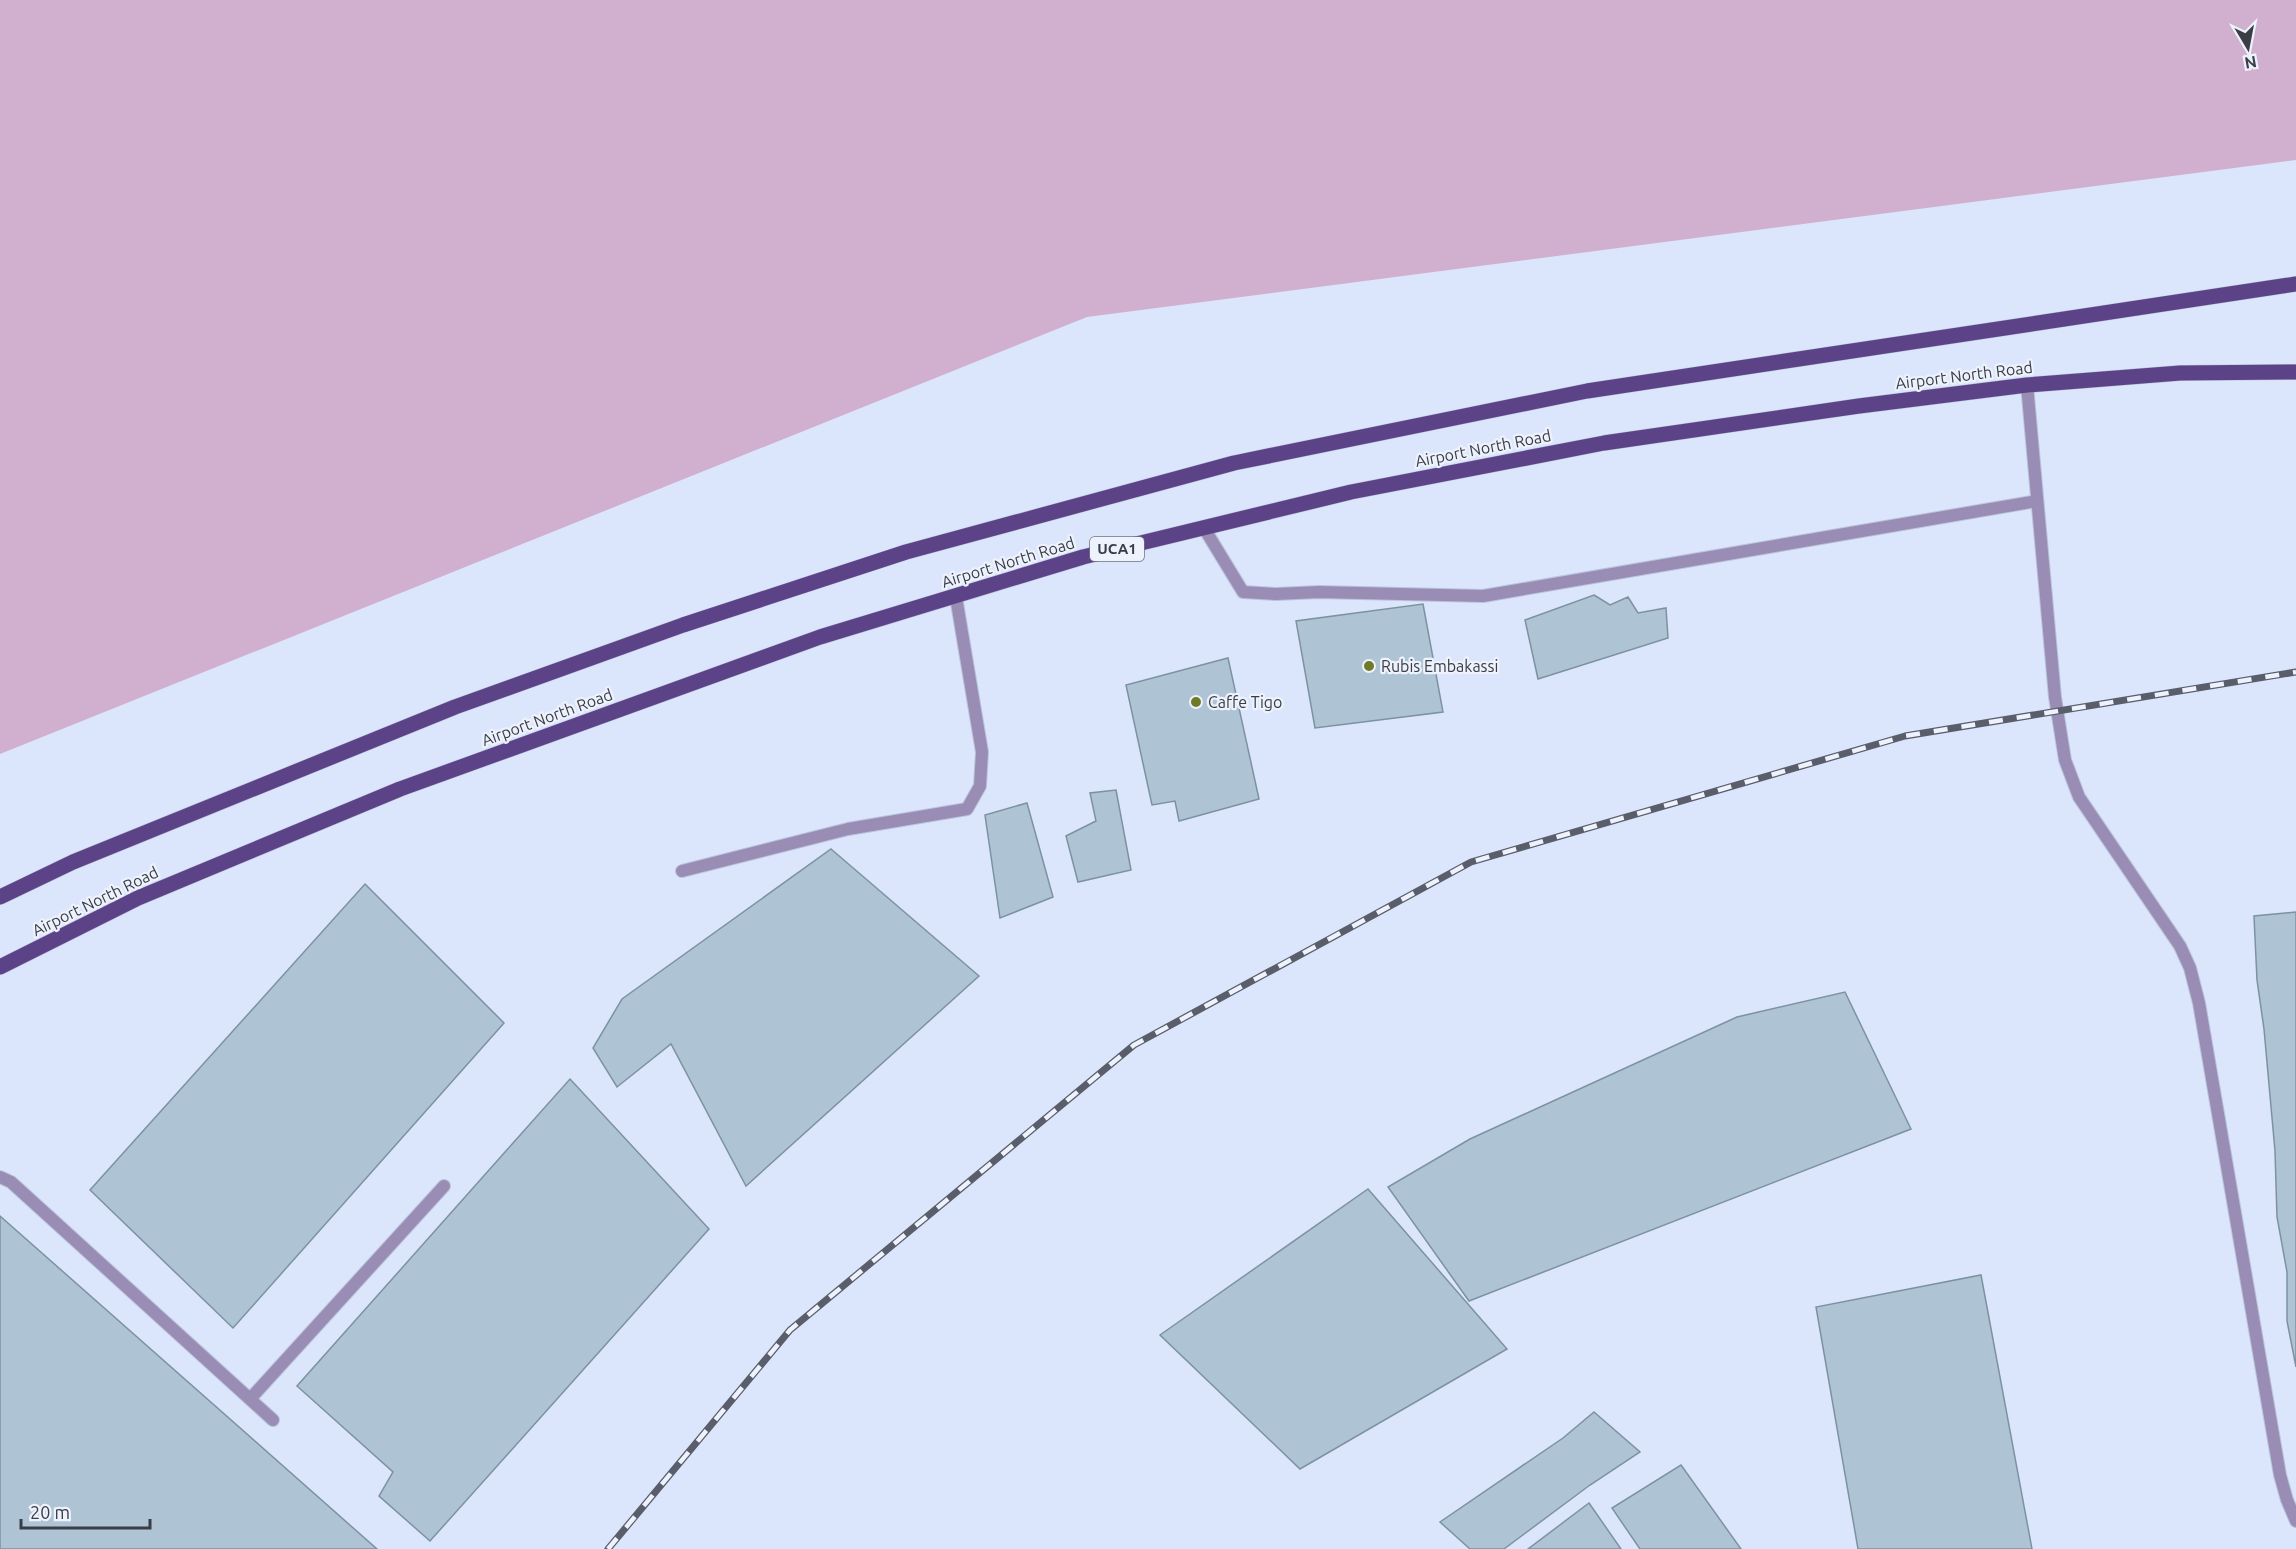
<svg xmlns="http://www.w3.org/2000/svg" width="2296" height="1549" viewBox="0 0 2296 1549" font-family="Ubuntu,sans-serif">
<rect width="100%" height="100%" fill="#dbe5fc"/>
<path fill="#d0b0ce" d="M0,0H2296V160L1087,317L0,754Z"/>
<path fill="#aec4d4" stroke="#7d92a1" stroke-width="1.5" d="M1594,595L1610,605L1628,597L1638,613L1666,608L1668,638L1538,679L1525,620Z
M1423,604L1443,712L1315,728L1296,621Z
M1228,658L1259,799L1179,821L1175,801L1152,805L1126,685Z
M1116,790L1131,870L1078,882L1066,836L1096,821L1090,793Z
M1027,803L1053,897L1000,918L985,815Z
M831,849L979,976L746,1186L671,1044L617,1087L593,1048L622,999Z
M365,884L504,1023L233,1328L90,1190Z
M2296,912V1367L2287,1321V1272L2277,1217L2275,1151L2264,1029L2257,980L2254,916Z
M1845,992L1911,1129L1469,1301L1388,1187L1470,1139L1737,1017Z
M570,1079L709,1229L430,1541L379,1496L393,1472L297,1386Z
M1368,1189L1507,1349L1300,1469L1160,1335Z
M0,1216L377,1549H0Z
M1981,1275L2032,1549H1858L1816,1307Z
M1594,1412L1640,1452L1590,1485L1504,1549H1470L1440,1522L1563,1438Z
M1681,1465L1741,1549H1640L1612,1508Z
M1589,1503L1621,1549H1528Z"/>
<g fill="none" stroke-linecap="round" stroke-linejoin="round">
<g stroke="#bbc3d8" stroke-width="14">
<path id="lane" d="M2027,385L2055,697L2065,760L2079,797L2180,946L2190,968L2199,1003L2280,1475L2287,1500L2296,1521
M1204,528L1243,592L1276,594L1319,592L1483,596L2037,501
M682,871L848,829L967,809L980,786L982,752L956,597
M0,1177L11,1182L273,1420
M250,1399L444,1186"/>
</g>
<g stroke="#bbc3d8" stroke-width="16">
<path id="primary" d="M0,897L73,862L455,707L683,625L906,552L1234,463L1587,391L2296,284
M0,967L138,898L400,789L820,637L1083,557L1351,492L1604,443L1859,406L2027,385L2180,373L2296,372"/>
</g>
<use href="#lane" stroke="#998db5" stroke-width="12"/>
<use href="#primary" stroke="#5c4388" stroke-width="15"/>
<g stroke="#595e6a" stroke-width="7">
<path id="rail" d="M608,1549L790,1330L1134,1045L1471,862L1905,736L2296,672"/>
</g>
<use href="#rail" stroke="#eef2fc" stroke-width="4.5" stroke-dasharray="14" stroke-linecap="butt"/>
</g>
<g fill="#6e7a27" stroke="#eef2fc" stroke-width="2">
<circle cx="1369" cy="666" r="6"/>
<circle cx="1196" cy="702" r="6"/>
</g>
<g text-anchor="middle" stroke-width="4.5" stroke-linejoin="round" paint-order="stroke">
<rect fill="#eef2fc" stroke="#6f737d" stroke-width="1.5" x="1090" y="537" width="54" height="24" rx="4.5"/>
<g font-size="15" font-weight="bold" fill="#393d46">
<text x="1117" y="554">UCA1</text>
</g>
<g font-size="16" fill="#393d46" stroke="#eef2fc">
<text transform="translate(1964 375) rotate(-7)" y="6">Airport North Road</text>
<text transform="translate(1483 448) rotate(-11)" y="6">Airport North Road</text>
<text transform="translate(1008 562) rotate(-17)" y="6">Airport North Road</text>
<text transform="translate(547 717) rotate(-20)" y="6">Airport North Road</text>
<text transform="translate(95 901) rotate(-26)" y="6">Airport North Road</text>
</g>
<g font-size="16" fill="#393d46" stroke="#eef2fc" text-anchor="start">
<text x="1381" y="672">Rubis Embakassi</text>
<text x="1208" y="708">Caffe Tigo</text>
</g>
</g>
<g transform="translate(2248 48) rotate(170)" stroke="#eef2fc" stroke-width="4.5" paint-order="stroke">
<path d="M0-4.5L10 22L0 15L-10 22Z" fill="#393d46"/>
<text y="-9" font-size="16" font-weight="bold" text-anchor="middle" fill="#393d46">N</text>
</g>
<path d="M21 1519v9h129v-9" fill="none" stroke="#393d46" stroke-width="3"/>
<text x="30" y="1519" font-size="18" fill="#393d46" stroke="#eef2fc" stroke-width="4.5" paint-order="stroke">20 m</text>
</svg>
